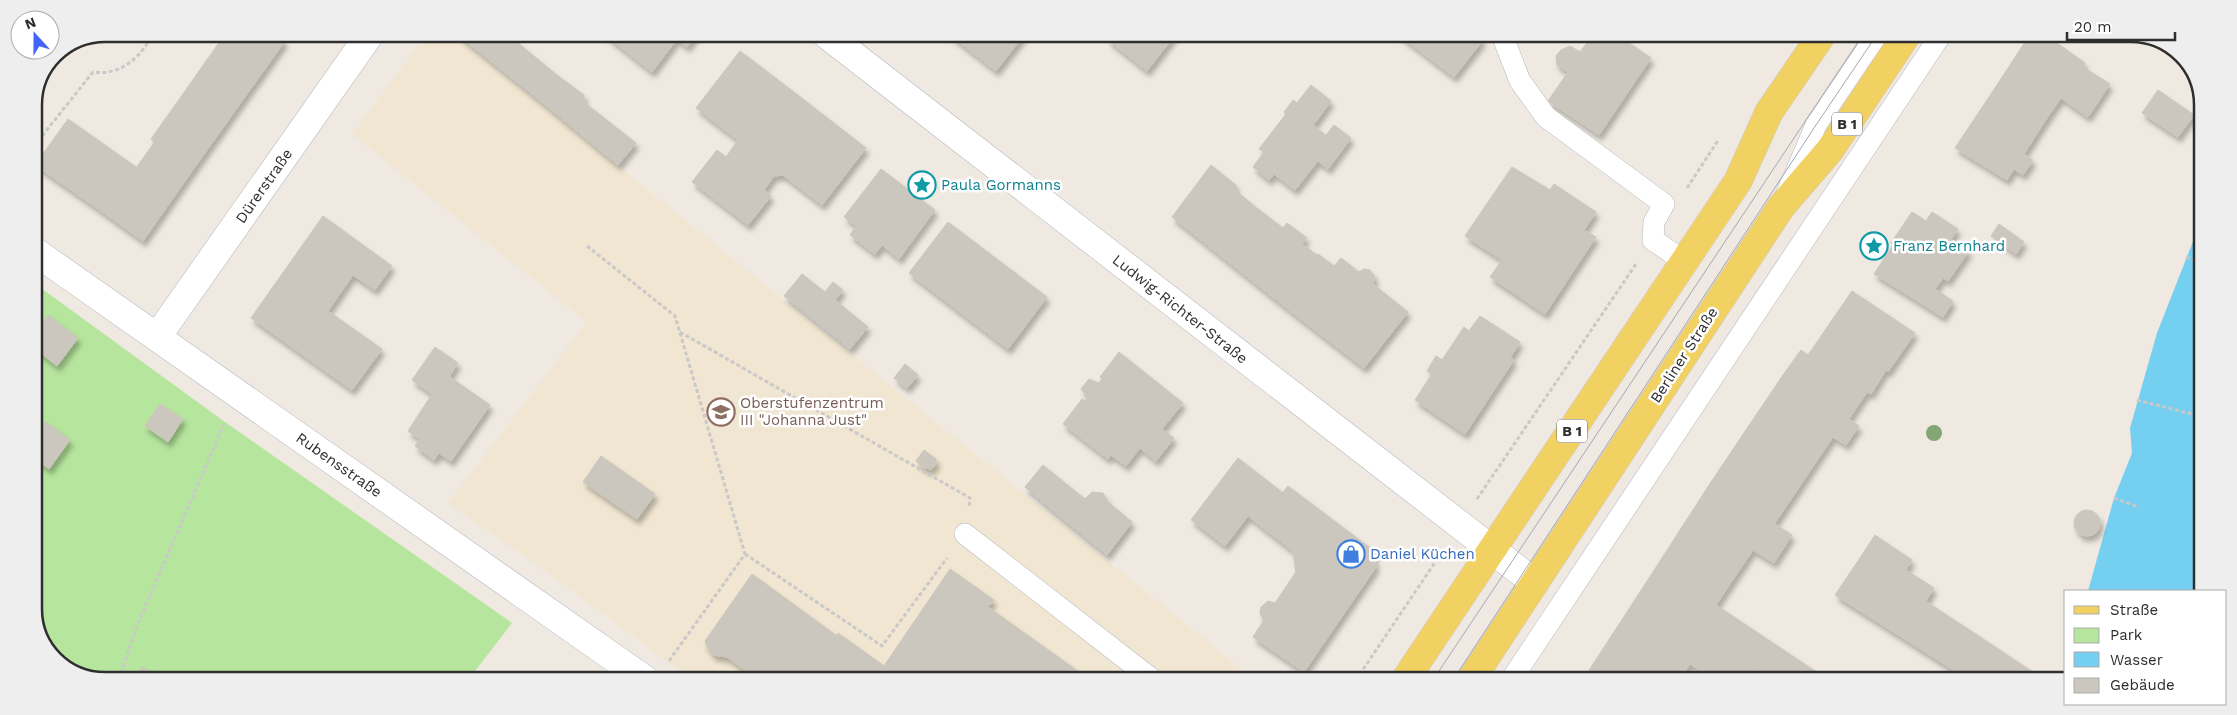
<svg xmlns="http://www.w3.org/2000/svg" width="2237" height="715" viewBox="0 0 2237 715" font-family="'Work Sans',sans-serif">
<defs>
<filter id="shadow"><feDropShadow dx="3" dy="5.5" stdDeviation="2.5" flood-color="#0004"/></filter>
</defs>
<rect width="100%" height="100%" fill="#efe9e1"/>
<path fill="#f0e6d1" d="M427,34H454L1255,680L691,679L551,575L448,503L587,322L352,134Z"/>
<path fill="#b6e59e" d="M34,283L225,422L512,623L469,679H87L51,657L34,614Z"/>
<path fill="#75cff0" d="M2203,216L2201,591H2088L2114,498L2132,453L2130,428L2157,333Z"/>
<path fill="#cbc7bf" stroke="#cbc5ba" filter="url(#shadow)" d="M225,34H275L285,41L237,108L195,77Z
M457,34H507L557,75L537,98Z
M604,34H697L687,47L677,39L652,72Z
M950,35H1024L996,71Z
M1107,35H1175L1147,71L1108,40L1110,38Z
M1399,35H1477L1483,40L1454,77Z
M1592,36H1619L1651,58L1599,135L1548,101L1568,72L1557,65L1556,56L1561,50L1570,46L1580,52Z
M2029,36H2047L2085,63L2083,67L2110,84L2088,117L2061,98L2045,121L1995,88Z
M740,51L803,99L721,204L692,182L717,150L726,157L738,140L696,108Z
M557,75L584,95V103L594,110L577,131L537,98Z
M195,77L237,108L190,174L151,147L154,142L151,139Z
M1311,85L1331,101L1318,119L1297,103Z
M1995,88L2045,121L2024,154L2033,160L2023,175L2014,169L2007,180L1955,148Z
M2158,90L2194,115L2178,137L2142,113Z
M803,99L866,148L822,205L783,175L774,176L764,190L771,196L748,225L721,204Z
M1293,100L1318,119L1269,180L1253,167L1264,152L1259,149L1286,114L1284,112Z
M594,110L636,143L618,165L577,131Z
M68,119L136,167L104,213L35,165Z
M1313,125L1343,149L1328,169L1318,161L1295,190L1274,174Z
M1334,125L1351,138L1343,149L1326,135Z
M151,147L190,174L143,241L104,213Z
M1211,165L1237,186L1234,189L1253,205L1216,252L1172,217Z
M1512,167L1550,190L1554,184L1596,212L1584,230L1596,237L1545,314L1490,277L1502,260L1465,236Z
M881,169L935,210L899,259L882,245L875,254L850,235L856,226L844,217Z
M1253,205L1283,228L1287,223L1307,238L1302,244L1317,255L1280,303L1216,252Z
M1912,212L1926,221L1932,212L1958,229L1951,239L1969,251L1948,281L1943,278L1935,289L1953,301L1943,317L1874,274L1893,245L1891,243Z
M323,216L392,266L375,290L353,275L328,311L382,349L352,390L251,318Z
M948,222L1047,297L1008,349L909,273Z
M1999,224L2024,242L2016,254L1991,236Z
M1318,254L1334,266L1341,258L1359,272L1364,269L1370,270L1375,277L1373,284L1408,312L1364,368L1280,303Z
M802,274L825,292L833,282L843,290L835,300L868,327L850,349L784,296Z
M1852,291L1915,333L1888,372L1886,370L1871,394L1867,392L1849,419L1783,375L1801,350L1808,355Z
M48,315L78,338L57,366L34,348V334Z
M1480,316L1520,342L1510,358L1514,360L1465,434L1415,400L1432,374L1427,371L1436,356L1442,360L1464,327L1469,331Z
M435,347L458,363L449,377L447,375L432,394L412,380Z
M1119,352L1183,403L1162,429L1174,438L1156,461L1140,448L1126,466L1111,455L1108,459L1063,424L1082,399L1085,401L1088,398L1081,389L1089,379L1099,383L1102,379L1100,377Z
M905,364L918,375L907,388L894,378Z
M447,375L490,405L451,461L439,453L434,460L415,446L420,439L408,431L432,394Z
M1783,375L1859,426L1846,445L1833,437L1775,523L1711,482Z
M160,404L183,419L168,442L145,426Z
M46,422L70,440L49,469L34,458V438Z
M924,450L936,459V464L932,469L924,468L916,461Z
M601,456L655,494L637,519L583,482Z
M1238,458L1283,493L1258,524L1248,516L1225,546L1191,520Z
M1043,465L1070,487L1052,510L1025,487Z
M1711,482L1792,535L1774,563L1753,550L1716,605L1830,681H1776L1642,589Z
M1288,486L1373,550L1376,567L1304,672L1253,637L1264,620L1260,614L1261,607L1268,601L1275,603L1296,572L1293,551L1258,524Z
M1070,487L1085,499L1092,492L1103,493L1108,502L1132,522L1107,555L1052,510Z
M2074 523a13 13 0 1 1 26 0a13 13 0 1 1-26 0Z
M1875,535L1912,560L1906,570L1934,588L1926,601L1860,558Z
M1860,558L2000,650L1980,681H1971L1835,595Z
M950,569L994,600L988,607L1082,674L1079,680H759L727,657L713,655L706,645L705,641L752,574L837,636L838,633L884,666Z
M1642,589L1776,681H1717L1690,664L1679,681H1582Z
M2000,650L2043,679L2042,681H1980Z
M142,667L166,679H137Z"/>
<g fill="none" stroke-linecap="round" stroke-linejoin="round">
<g stroke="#b4b7c1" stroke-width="22">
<path id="service" d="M1502,35L1520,81L1546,117L1664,204L1654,222L1653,240L1685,262
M1787,193L1816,125L1876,36
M965,534L1153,680
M1511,680L1940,36"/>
</g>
<g stroke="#b4b7c1" stroke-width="29">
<path id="minor" d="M827,35L1535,583
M34,251L644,679
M157,337L370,34"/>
</g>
<g stroke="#c9c9c9" stroke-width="29">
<path id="primary" d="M1405,680L1738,181L1769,112L1821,36
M1471,680L1781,207L1830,150L1906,36"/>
</g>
<path stroke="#c9c9c9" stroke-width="3" stroke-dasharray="4 2.5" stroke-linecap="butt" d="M34,146L93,72C121,76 141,57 153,34
M1687,188L1719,139
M587,246L675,316L745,554L669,661
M2186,257L2202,263
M680,332L970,498L969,507
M2137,400L2200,416L2202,411
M2114,498L2139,507
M1477,499L1636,264
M745,554L882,646L947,558
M119,679L137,626L224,424
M1356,680L1442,552"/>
<use href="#service" stroke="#fff" stroke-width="21"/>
<use href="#minor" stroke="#fff" stroke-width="28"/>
<use href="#primary" stroke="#f2d163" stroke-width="28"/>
<path stroke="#a3a6b8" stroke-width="1" d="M1433,680L1862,36
M1453,680L1816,125L1876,36"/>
</g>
<circle fill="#84a574" cx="1934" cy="433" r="8"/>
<defs>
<g id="sight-ring" transform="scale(1.4375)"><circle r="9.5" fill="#fff" stroke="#0f9aa8" stroke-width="1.5"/><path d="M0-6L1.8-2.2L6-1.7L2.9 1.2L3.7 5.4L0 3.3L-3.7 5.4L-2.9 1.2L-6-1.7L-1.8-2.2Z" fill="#0f9aa8"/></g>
<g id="school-ring" transform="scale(1.4375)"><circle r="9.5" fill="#fff" stroke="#8d6e63" stroke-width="1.5"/><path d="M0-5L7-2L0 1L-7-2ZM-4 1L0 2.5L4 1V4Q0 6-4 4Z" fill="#8d6e63"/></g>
<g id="shop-ring" transform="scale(1.4375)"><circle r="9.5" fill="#fff" stroke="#3f7fe0" stroke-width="1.5"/><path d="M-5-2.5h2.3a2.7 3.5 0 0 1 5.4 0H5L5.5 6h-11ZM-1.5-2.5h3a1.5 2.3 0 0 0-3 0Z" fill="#3f7fe0"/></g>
</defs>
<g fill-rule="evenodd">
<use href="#sight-ring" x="922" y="185"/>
<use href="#sight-ring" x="1874" y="246"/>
<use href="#school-ring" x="721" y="412"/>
<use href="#shop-ring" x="1351" y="554"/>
</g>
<g text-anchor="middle" stroke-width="5" stroke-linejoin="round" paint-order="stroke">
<g fill="#fff" stroke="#6d6d6d" stroke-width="1">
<rect x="1832" y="112.5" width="30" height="23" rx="4"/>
<rect x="1557" y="419.5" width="30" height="23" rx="4"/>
</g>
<g font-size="14" font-weight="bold" fill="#2e2e2e">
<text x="1847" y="129">B 1</text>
<text x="1572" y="436">B 1</text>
</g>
<g font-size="15" fill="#0d838f" stroke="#fff" text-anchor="start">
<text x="941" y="190">Paula Gormanns</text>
<text x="1893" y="251">Franz Bernhard</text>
</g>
<g font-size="15" fill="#2e2e2e" stroke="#fff">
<text transform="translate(264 186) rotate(-55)" y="5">Dürerstraße</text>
<text transform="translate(1180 309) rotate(38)" y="5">Ludwig-Richter-Straße</text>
<text transform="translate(1684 355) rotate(-57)" y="5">Berliner Straße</text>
<text transform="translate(339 465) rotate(35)" y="5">Rubensstraße</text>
</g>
<g font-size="15" fill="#785e54" stroke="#fff" text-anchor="start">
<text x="740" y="408">Oberstufenzentrum<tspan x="740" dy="17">III "Johanna Just"</tspan></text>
</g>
<g font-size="15" fill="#366cbe" stroke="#fff" text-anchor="start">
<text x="1370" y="559">Daniel Küchen</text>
</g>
</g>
<path d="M0 0H2237V715H0ZM105 42H2131A63 63 0 0 1 2194 105V609A63 63 0 0 1 2131 672H105A63 63 0 0 1 42 609V105A63 63 0 0 1 105 42Z" fill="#eee" fill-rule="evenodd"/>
<path fill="none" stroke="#2e2e2e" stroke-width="2.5" d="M105 42H2131A63 63 0 0 1 2194 105V609A63 63 0 0 1 2131 672H105A63 63 0 0 1 42 609V105A63 63 0 0 1 105 42Z"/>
<rect x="2064" y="590" width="162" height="115" fill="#ffffff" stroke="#ababab"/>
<rect x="2074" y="606" width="25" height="8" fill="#f2d163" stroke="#ababab"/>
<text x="2110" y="615" font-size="15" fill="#2e2e2e">Straße</text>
<rect x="2074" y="628" width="25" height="15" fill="#b6e59e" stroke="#ababab"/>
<text x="2110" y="640" font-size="15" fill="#2e2e2e">Park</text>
<rect x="2074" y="652" width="25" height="15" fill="#75cff0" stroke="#ababab"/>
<text x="2110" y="665" font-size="15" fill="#2e2e2e">Wasser</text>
<rect x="2074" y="678" width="25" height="15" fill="#cbc7bf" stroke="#ababab"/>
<text x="2110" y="690" font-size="15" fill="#2e2e2e">Gebäude</text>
<g transform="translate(35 35) rotate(339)"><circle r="24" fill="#ffffff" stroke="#ababab"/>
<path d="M0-4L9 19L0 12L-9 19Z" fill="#4264fb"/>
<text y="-8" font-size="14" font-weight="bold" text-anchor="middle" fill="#2e2e2e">N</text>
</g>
<path d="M2067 32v8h108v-8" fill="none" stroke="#2e2e2e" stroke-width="2.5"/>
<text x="2074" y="32" font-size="15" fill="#2e2e2e" stroke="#ffffff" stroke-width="4" paint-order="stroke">20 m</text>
</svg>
